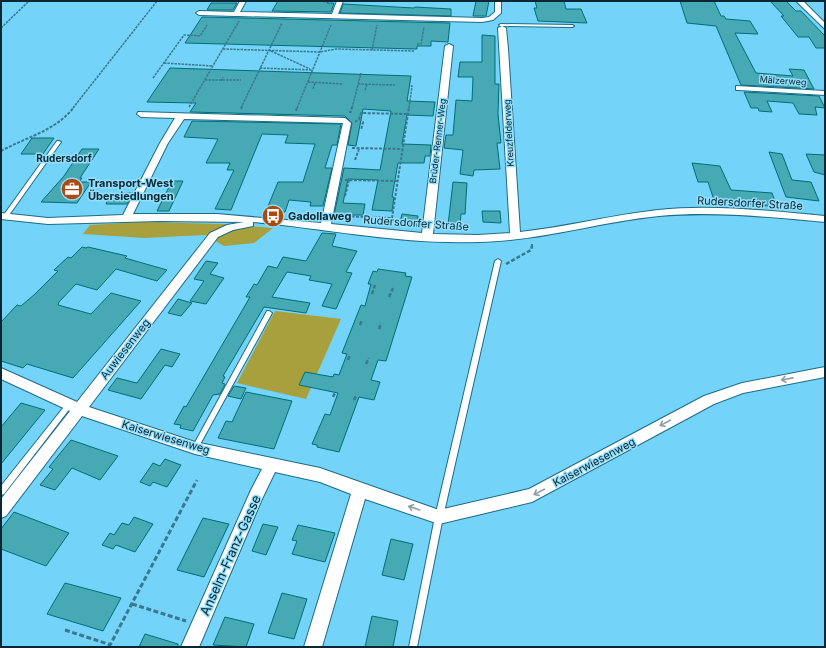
<svg xmlns="http://www.w3.org/2000/svg" width="826" height="648" viewBox="0 0 826 648" font-family="Inter,sans-serif">
<rect width="100%" height="100%" fill="#73d3f8"/>
<path fill="#a7a03c" d="M142,222L224,224L273,228L254,243L224,246L205,235L145,238L83,234L90,225Z
M275,311L341,319L306,399L237,383Z"/>
<path fill="#46a9b3" stroke="#026e78" d="M278,1H328L327,3H334L331,12L272,11Z
M476,1H489L486,16H473Z
M535,1H564L566,9H581L587,23L538,21L534,8H537Z
M680,1H714L721,16H724L726,19L750,21L758,34L735,33L756,73L793,76L789,69L804,70L814,89L741,85L716,26L687,23Z
M770,1H786L796,11H801L825,36V48H816L809,37H798L781,16H784Z
M211,3H237L233,10H207Z
M343,4L414,8L415,7L451,9V16L340,13Z
M202,17L450,23L448,42L431,41V46H417V49L185,43Z
M482,35L495,36V84H499L498,114L501,143H497L500,169L474,170L473,176L460,174L463,150L444,148L446,135H453L456,100L472,101L473,77H458L460,62H482Z
M170,68L411,76L407,101L435,102L433,116L407,115L402,144L431,145L430,156H425L424,163H398L392,197H394L392,211L372,210L378,180L348,179L343,203L365,204L363,215H334L344,168L380,170L391,111L363,109L356,146L348,145L352,123L345,116L190,112L196,103L147,102Z
M744,92L819,96L825,108L815,107L817,115L799,114L793,103L767,101L772,112L759,111L758,108H751Z
M192,121L341,124L337,145H332L325,168H332L323,206H310L311,202L289,200L285,212L266,211L278,182H303L315,144L285,143L288,135L262,134L231,210L215,209L234,170H227L230,163H206L218,139L184,137Z
M32,138H54L43,154H21Z
M82,149H99L80,178H82L79,182H91L77,203L41,202L64,176Z
M769,152L782,154L792,180L811,182L819,201L786,197Z
M806,154L825,155V175L814,172Z
M692,163L720,166L731,190L772,193L777,207L714,200L708,182H698Z
M172,181H183L169,211H157Z
M453,182L467,183L465,214H461L460,226L448,225Z
M133,193L127,204H106L110,194Z
M482,211H500L501,223L483,222Z
M402,214L418,216L416,227L399,226Z
M322,233L336,234L332,246L357,251L346,272L352,273L336,309L322,306L332,284L309,280L311,276L287,272L272,297L310,303L306,313L264,307L223,376L225,377L222,383L225,384L220,394L213,395L193,431L180,428L181,425L174,424L184,406L186,407L250,297H246L254,284L257,285L268,266L277,268L283,257L306,261Z
M82,247L86,248L88,247L127,256L125,258L167,270L157,281L116,269L97,290L76,284L59,302L58,305L91,314L111,293L141,301L73,378L27,364L23,368L1,361V322L17,305L21,306L35,294L58,271L54,270L68,257L71,258Z
M206,261L218,263L210,274L224,278L206,304L190,301L204,281L194,279Z
M378,269L406,273L405,276L412,277L386,361L378,360L371,380L380,382L374,400L359,397L339,452L317,447V445L312,444L325,414L330,415L338,393L299,385L305,372L333,377L334,374L339,375L347,354L342,353L361,305L365,306L371,284H368L373,271L377,272Z
M178,299L192,303L181,316L168,313Z
M161,349L180,354L172,367L165,365L141,399L108,390L117,378L137,383Z
M234,386L246,388L241,399L228,396Z
M246,392L292,401L274,449L218,438L226,421L232,422Z
M21,403L45,410L1,464V427Z
M71,440L118,456L100,480L72,468L55,490L40,485L53,469L49,467Z
M165,459L181,465L167,487L153,482L150,486L140,482L153,463L160,466Z
M14,512L69,533L46,566L1,549V529Z
M134,517L153,524L135,552L116,545L113,549L102,545L110,533L114,535L122,523L129,525Z
M203,518L229,524L204,577L177,570Z
M263,524L278,527L266,555L252,551Z
M298,525L335,533L325,562L292,554L297,541L292,540Z
M391,539L413,544L404,580L382,575Z
M65,583L121,598L103,631L47,614Z
M282,593L307,599L294,639L268,633Z
M372,616L398,621L393,647H365Z
M225,617L254,624L246,647L213,645Z
M145,634L178,644V647H139Z"/>
<g fill="none" stroke-linecap="round" stroke-linejoin="round">
<g stroke="#1d6c86" stroke-width="2">
<path id="lane" d="M501,24L572,25L574,26L572,27L500,26L499,25Z
M57,141H59L61,142L7,218H3V216Z
M498,259L501,261L443,517L417,647H409L435,517L495,261Z
M267,311H269L272,313L197,450L195,451L193,450L191,448L193,446Z
M69,402L71,403L72,405L71,407L4,494L1,495V486L67,403Z"/>
</g>
<g stroke="#1d6c86" stroke-width="2">
<path id="street" d="M240,1H246L240,12L332,14L337,1H343L338,14L482,18L489,17L495,12V1H501V13L493,20L482,22L199,15L196,13L199,11L234,12Z
M796,1H803L825,23V29Z
M502,26L506,28L508,49L520,232C566,227 612,215 658,210C713,204 770,211 825,216V222C770,217 714,211 659,216C598,222 540,241 479,242C403,245 328,229 253,222V226L233,230L218,237L89,407L195,442L320,468L439,510L529,489L704,396L742,383L825,367V377L743,393L714,404L532,502L439,524L365,499L322,647H304L351,494L320,482L275,472L262,499L199,647H181L251,490L262,469L195,454L82,416L6,516L1,518V499L70,411L1,379V368L77,402L210,233L227,225L244,222L160,221L48,224L1,219V213L48,218L123,215L160,143L175,118L141,117L137,114L138,112L345,118L351,123L331,224L422,233L445,46L449,44L453,46L433,234L478,235L510,233L498,28ZM184,119L343,123L321,223L217,214H133L168,143Z
M736,86L825,91V95L739,90H736Z"/>
</g>
<path stroke="#3a7890" stroke-width="1.5" stroke-dasharray="2.5 1" stroke-linecap="butt" d="M1,28L29,1
M417,44H421L424,27
M223,49L320,52L336,49L414,51
M372,50L377,25
M271,51L310,69
M164,63L213,66
M260,68L313,70
M153,78L184,35L200,36L207,25
M205,80H241
M221,81L223,77
M308,82L343,84
M358,84L395,85
M313,89L315,83
M365,90L367,84
M189,107L239,21
M73,108L157,1
M241,108L282,23
M297,108L331,25
M352,108L361,73
M409,108L412,86H409"/>
<path stroke="#3a7890" stroke-width="2" stroke-dasharray="3 1.5" stroke-linecap="butt" d="M241,109L242,107
M296,111L297,107
M349,112H351L352,107
M359,119L363,122L361,130
M355,122L359,119L361,113L407,114
M352,148L402,149
M1,151C26,137 56,131 74,107
M355,160L359,149
M345,180L398,181
M345,196L349,180
M338,216L392,218L409,107
M532,247V244"/>
<path stroke="#3a7890" stroke-width="2.5" stroke-dasharray="4 2" stroke-linecap="butt" d="M506,264L531,250L532,246
M372,294L375,285
M389,297L393,288
M360,325L362,320
M379,329L381,323
M348,360L350,355
M366,364L369,358
M333,397L335,393
M354,400L356,396"/>
<path stroke="#3a7890" stroke-width="3" stroke-dasharray="5 2.5" stroke-linecap="butt" d="M132,604L186,621
M65,630L111,645
M109,647L197,480"/>
<use href="#lane" fill="#fff" fill-rule="evenodd"/>
<use href="#street" fill="#fff" fill-rule="evenodd"/>
</g>
<defs><path id="oneway-shaft" d="M-6 0H5M1.5-3L5.5 0L1.5 3" fill="none" stroke-width="1.6" stroke-linecap="round" stroke-linejoin="round"/></defs>
<g stroke="#8f9ea3">
<use href="#oneway-shaft" transform="translate(787 379) rotate(169)"/>
<use href="#oneway-shaft" transform="translate(665 423) rotate(152)"/>
<use href="#oneway-shaft" transform="translate(539 492) rotate(152)"/>
<use href="#oneway-shaft" transform="translate(414 508) rotate(-161)"/>
</g>
<defs>
<g id="office-disc" transform="scale(1.15)"><circle r="9.5" fill="#ac4a0e" stroke="#94defb"/><path d="M-6-3h4V-5.5h4V-3h4V5H-6ZM-1-4.5V-3h2v-1.5ZM-6 0V1H6V0Z" fill="#fff"/></g>
<g id="bus-disc" transform="scale(1.15)"><circle r="9.5" fill="#ac4a0e" stroke="#94defb"/><path d="M-5-6H5V4H4V6H2V4H-2V6H-4V4H-5ZM-3.5-4V0h7V-4ZM-3.5 1.2v1.5H-2V1.2ZM2 1.2v1.5H3.5V1.2Z" fill="#fff"/></g>
</defs>
<g fill-rule="evenodd">
<use href="#office-disc" x="72" y="189"/>
<use href="#bus-disc" x="273" y="216"/>
</g>
<g text-anchor="middle" stroke-width="3" stroke-linejoin="round" paint-order="stroke">
<g font-size="9" fill="#072732" stroke="#94defb">
<text transform="translate(783 81) rotate(4)" y="3">Mälzerweg</text>
<text transform="translate(509 133) rotate(-93)" y="3">Kreuzfelderweg</text>
<text transform="translate(438 141) rotate(-83)" y="3">Brüder-Renner-Weg</text>
</g>
<g font-size="10" font-weight="bold" fill="#072732" stroke="#94defb">
<text x="64" y="162">Rudersdorf</text>
</g>
<g font-size="11" font-weight="bold" fill="#072732" stroke="#94defb" text-anchor="start">
<text x="88" y="187">Transport-West<tspan x="88" dy="13">Übersiedlungen</tspan></text>
<text x="288" y="220">Gadollaweg</text>
</g>
<g font-size="11" fill="#072732" stroke="#94defb">
<text transform="translate(750 203) rotate(3)" y="4">Rudersdorfer Straße</text>
<text transform="translate(416 223) rotate(4)" y="4">Rudersdorfer Straße</text>
<text transform="translate(125 349) rotate(-52)" y="4">Auwiesenweg</text>
<text transform="translate(166 437) rotate(17)" y="4">Kaiserwiesenweg</text>
<text transform="translate(594 462) rotate(-28)" y="4">Kaiserwiesenweg</text>
</g>
<g font-size="13" fill="#072732" stroke="#94defb">
<text transform="translate(230 555) rotate(-66)" y="5">Anselm-Franz-Gasse</text>
</g>
</g>
<rect width="826" height="648" fill="none" stroke="#072732" stroke-width="4"/>
</svg>
